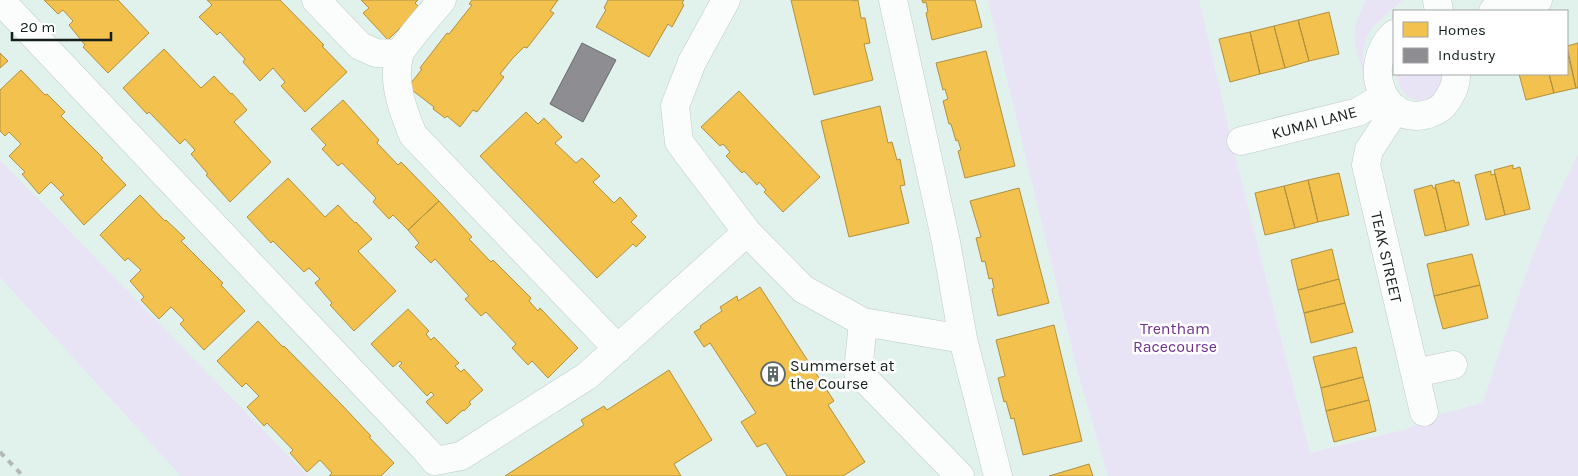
<svg xmlns="http://www.w3.org/2000/svg" width="1578" height="476" viewBox="0 0 1578 476" font-family="Karla,sans-serif">
<rect width="100%" height="100%" fill="#e1f1ec"/>
<path fill="#e9e3f6" d="M988,0H1199L1238,168L1310,453L1407,429L1437,415L1483,403C1511,319 1536,233 1578,155V476H1108L1078,373Z
M1366,0H1403C1375,25 1360,30 1363,73C1353,37 1350,34 1366,0Z
M1396,74H1443C1443,81 1441,90 1435,96C1427,104 1410,101 1403,92C1399,87 1398,80 1396,74Z
M0,160L308,476H181L0,277Z"/>
<path fill="#f2c14e" stroke="#b0913f" d="M44,0H118L149,33L108,73L83,47L85,45L69,25L73,21L63,10L58,14Z
M207,0H280L324,45L322,46L347,72L305,112L281,86L285,82L273,68L260,81L243,62L245,59L220,32L217,35L199,17L212,5Z
M361,0H418L415,3L420,8L388,40L363,13L369,8Z
M472,0H558L550,11L554,13L527,48L524,47L512,59L500,74L504,77L477,112L473,110L460,127L447,116L445,118L433,109L434,107L408,87L422,69L420,68L447,33L449,34L472,5L469,4Z
M608,0H684L682,3L684,5L672,27L668,24L649,57L596,27L606,10L604,8Z
M791,0H853V1L858,0L861,18H865L870,43L864,44L873,80L814,95Z
M922,0H975L982,27L932,40L926,13L928,12L926,2L923,3Z
M1329,12L1339,54L1309,61L1298,20Z
M1298,20L1309,61L1285,68L1274,26Z
M1274,26L1285,68L1260,74L1250,32Z
M1250,32L1260,74L1230,82L1219,39Z
M1578,43V88H1576L1567,46Z
M164,49L201,88L214,76L231,94L232,93L247,110L234,122L271,162L230,202L206,175L208,174L191,154L195,150L185,139L180,144L149,112L147,114L123,88Z
M986,51L1015,166L965,178L958,151L961,150L958,140L956,141L951,124H949L943,101L948,99L945,89L943,90L936,63Z
M1567,51L1576,88L1554,93L1549,74H1567Z
M0,53L8,61L0,68Z
M21,70L45,95L47,94L65,112L61,116L103,158L101,159L126,185L84,225L60,198L64,195L51,182L39,194L22,174L25,172L9,156L21,144L9,132L5,136L0,131V90Z
M1519,74H1549L1554,93L1526,100Z
M739,91L820,177L783,212L764,192L766,190L759,182L757,185L744,171L742,173L726,156L730,152L723,144L720,146L701,127Z
M343,100L379,140L377,143L398,165L401,162L439,201L408,230L393,215L389,219L373,202L376,198L342,163L338,166L322,149L326,145L311,129Z
M880,106L888,143L892,142L897,160L900,159L905,185L900,186L909,223L849,237L821,121Z
M526,112L538,124L544,118L562,137L555,143L576,163L582,158L600,176L593,182L614,203L620,197L637,216L631,222L646,237L636,247L633,244L597,278L480,156Z
M1513,165V169L1520,167L1530,209L1505,215L1494,170Z
M1491,171V175L1495,174L1505,215L1486,220L1475,175Z
M1339,173L1349,215L1318,222L1308,180Z
M288,178L325,217L338,205L355,223L356,222L372,239L358,251L396,291L354,331L330,305L332,303L315,283L320,279L309,268L304,272L273,241L271,243L247,217Z
M1308,180L1318,222L1295,228L1284,186Z
M1454,180L1455,183L1459,182L1469,225L1446,231L1435,185Z
M1432,185L1433,188H1436L1446,231L1425,236L1414,190Z
M1284,186L1295,228L1265,235L1255,193Z
M1019,188L1049,303L998,316L992,289L994,288L992,278L989,279L985,261L982,262L976,238L981,237L970,201Z
M140,195L165,221L166,220L185,238L181,241L223,283L221,285L245,311L204,350L180,324L184,320L171,307L159,319L141,300L144,297L130,281L141,270L128,258L125,261L100,235Z
M439,201L472,237L469,239L491,262L493,260L531,298L529,301L538,311L540,308L578,348L548,378L532,361L528,365L512,348L516,344L486,312L481,316L465,299L469,296L435,259L431,263L415,247L419,243L408,230Z
M1332,249L1339,279L1298,290L1291,260Z
M1472,254L1480,285L1434,296L1427,264Z
M1339,279L1345,303L1304,313L1298,290Z
M1480,285L1488,318L1443,329L1434,296Z
M760,287L834,401L828,405L865,462L843,476H787L766,443L757,447L741,422L756,413L710,343L704,347L694,332L701,328L700,326L722,311L720,307L737,296L738,301Z
M1345,303L1353,332L1311,343L1304,313Z
M408,309L429,331L426,334L431,340L434,337L459,363L455,366L461,372L464,369L483,390L469,402L471,404L464,411L463,410L447,424L426,402L434,395L431,392L427,396L399,366L402,363L400,361L393,367L371,344Z
M258,321L283,347L284,346L341,404L371,436L369,437L394,463L381,476H329L332,473L320,460L307,472L290,453L293,450L267,423L264,426L247,407L259,396L246,383L242,387L217,361Z
M1054,325L1082,441L1023,455L1014,418L1011,419L1006,401L1004,402L998,378L1005,376L996,340Z
M1356,347L1363,377L1321,388L1313,357Z
M669,370L712,440L674,464L681,476H505L584,425L581,420L604,406L607,410Z
M1363,377L1369,400L1326,411L1321,388Z
M1369,400L1376,431L1334,442L1326,411Z
M1089,464L1093,476H1049Z"/>
<path fill="#8d8d92" stroke="#696c6f" d="M582,43L616,60L583,122L550,104Z"/>
<g fill="none" stroke-linecap="round" stroke-linejoin="round">
<g stroke="#becbc7" stroke-width="29">
<path id="minor" d="M0,0L425,449L435,461L461,456L587,376L747,232
M316,0L360,46L376,53L399,54
M442,0C434,10 401,47 399,56C392,82 403,111 413,135L618,349
M726,0L692,62L675,106L679,142L747,232L803,289L863,322L963,339
M893,0L946,242L963,339L998,476
M1437,0L1439,11
M1493,11L1538,0
M1394,34C1359,67 1385,130 1431,113C1437,111 1442,108 1446,102C1452,93 1457,84 1456,74
M1396,109L1369,150L1366,165L1424,412
M1241,141L1358,112L1384,96
M863,322L858,372L960,476
M1415,373L1453,365"/>
</g>
<use href="#minor" stroke="#fafdfc" stroke-width="28"/>
<path stroke="#b5b8b7" stroke-width="4" stroke-dasharray="6 6" stroke-linecap="butt" d="M0,452L23,476"/>
</g>
<defs>
<g id="building-ring" transform="scale(1.25)"><circle r="9.5" fill="#fff" stroke="#5c6965" stroke-width="1.5"/><path d="M-4-6H4V6H1V3H-1V6H-4ZM-2.5-4.3h1.7v1.8h-1.7ZM.8-4.3h1.7v1.8H.8ZM-2.5-1h1.7V.8h-1.7ZM.8-1h1.7V.8H.8Z" fill="#5c6965"/></g>
</defs>
<g fill-rule="evenodd">
<use href="#building-ring" x="773" y="374"/>
</g>
<g text-anchor="middle" stroke-width="5" stroke-linejoin="round" paint-order="stroke">
<g font-size="16" fill="#15201d" stroke="#fff">
<text transform="translate(1314 122) rotate(-15)" y="6">KUMAI LANE</text>
<text transform="translate(1387 257) rotate(77)" y="6">TEAK STREET</text>
</g>
<g font-size="16" fill="#6d338b" stroke="#fff">
<text x="1175" y="334">Trentham<tspan x="1175" dy="18">Racecourse</tspan></text>
</g>
<g font-size="16" fill="#15201d" stroke="#fff" text-anchor="start">
<text x="790" y="371">Summerset at<tspan x="790" dy="18">the Course</tspan></text>
</g>
</g>
<rect x="1393" y="10" width="175" height="65" fill="#ffffff" stroke="#a1a6a5"/>
<rect x="1403" y="22" width="25" height="15" fill="#f2c14e" stroke="#a1a6a5"/>
<text x="1438" y="35" font-size="15" fill="#15201d">Homes</text>
<rect x="1403" y="48" width="25" height="15" fill="#8d8d92" stroke="#a1a6a5"/>
<text x="1438" y="60" font-size="15" fill="#15201d">Industry</text>
<path d="M12 32v8h99v-8" fill="none" stroke="#15201d" stroke-width="2.5"/>
<text x="20" y="32" font-size="15" fill="#15201d" stroke="#ffffff" stroke-width="4" paint-order="stroke">20 m</text>
</svg>
